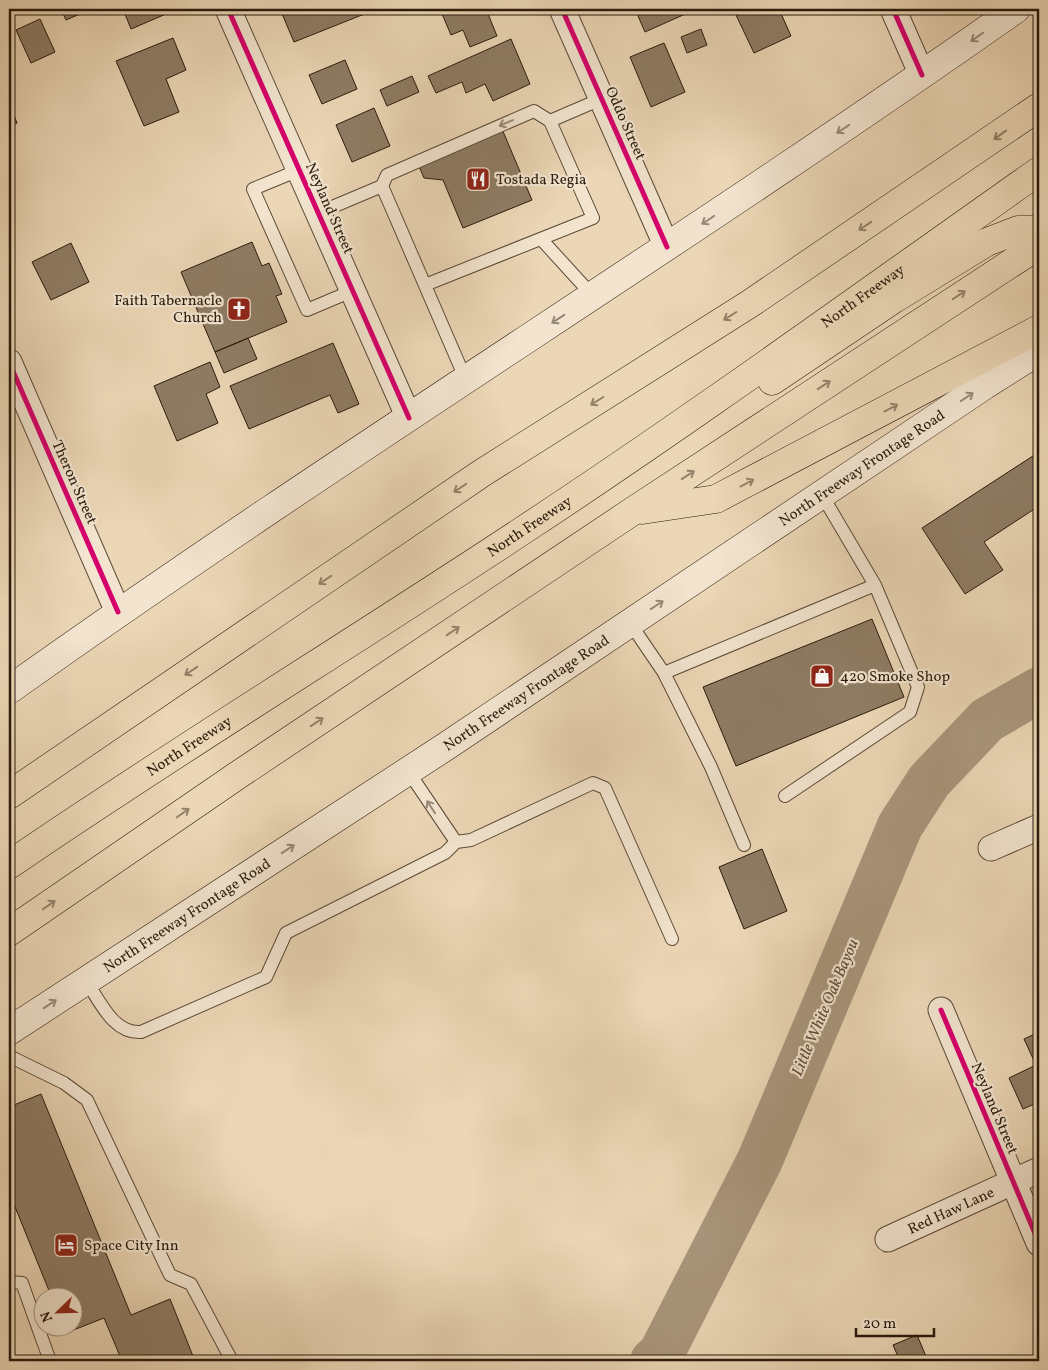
<svg xmlns="http://www.w3.org/2000/svg" width="1048" height="1370" viewBox="0 0 1048 1370" font-family="Vollkorn,serif">
<rect width="100%" height="100%" fill="#ebd6b5"/>
<filter id="stains"><feTurbulence type="fractalNoise" baseFrequency=".004" numOctaves="4"/><feColorMatrix values="0 0 0 0 .2 0 0 0 0 .09 0 0 0 0 .02 0 0 0 .5 -.17"/></filter>
<radialGradient id="worn" r=".72"><stop offset=".6" stop-color="#630" stop-opacity="0"/><stop offset="1" stop-color="#630" stop-opacity=".3"/></radialGradient>
<g fill="none" stroke-linecap="round" stroke-linejoin="round">
<path stroke="#a9967c" stroke-width="46" d="M653,1361L661,1354L760,1160L900,826L929,781L987,720L1039,690"/>
</g>
<path fill="#8e7c64" stroke="#291a0c" d="M61,9H87V11L66,20Z
M123,9H164L166,14L131,29Z
M280,9H371L372,11L294,42Z
M440,9H486L497,36L470,47L463,30L451,35Z
M635,9H691L692,11L645,32Z
M749,9H779L791,36L754,53L736,15Z
M40,19L55,52L31,63L16,30Z
M701,29L707,45L687,53L681,37Z
M173,38L186,70L166,79L179,112L144,126L116,61Z
M511,39L530,84L493,101L485,84L466,93L462,82L436,93L428,76Z
M664,43L685,92L651,107L630,57Z
M345,60L357,89L322,104L309,75Z
M412,76L419,92L387,106L380,90Z
M9,103L17,123L9,127Z
M374,108L390,146L352,162L336,125Z
M502,129L532,200L463,228L443,180L424,178L418,164Z
M252,242L262,266L269,263L282,294L276,296L287,322L215,352L181,272Z
M71,243L89,282L51,300L32,262Z
M248,338L257,359L224,373L215,352Z
M333,343L359,404L338,413L330,395L249,429L230,386Z
M210,362L220,387L206,394L218,423L177,441L154,386Z
M1039,452V506L984,542L1003,570L965,594L922,528Z
M872,619L904,697L736,766L703,687Z
M762,849L787,911L744,929L719,867Z
M1039,1032V1102L1023,1109L1009,1078L1036,1065L1024,1039Z
M41,1094L131,1315L170,1299L195,1361H122L104,1318L66,1333L64,1328H72V1298H52L9,1192V1107Z
M917,1335L928,1361H900L893,1345Z"/>
<g fill="none" stroke-linecap="round" stroke-linejoin="round">
<g stroke="#5a4936" stroke-width="14">
<path id="lane" d="M299,170L253,189L307,310L352,291
M382,186L387,175L534,111L550,121
M318,213L382,186L466,380
M541,239L593,296
M425,285L593,218L550,121L601,99
M630,623L664,673L711,767L744,845
M664,673L875,585L822,495
M408,771L456,842
M785,796L910,712L918,687L875,585
M456,842L471,840L593,783L605,788L672,939
M86,981C100,1001 113,1034 141,1032L266,977L286,933L445,853L456,842
M9,1056L64,1083L87,1100L170,1275L191,1284L232,1361
M9,1282L22,1283L50,1361"/>
</g>
<g stroke="#5a4936" stroke-width="27">
<g id="street">
<path d="M228,9L409,418"/>
<path d="M562,9L667,247"/>
<path d="M893,9L922,75"/>
<path d="M9,362L118,612"/>
<path d="M991,848L1039,827"/>
<path d="M941,1010L1039,1243"/>
<path id="s1" d="M888,1239L1039,1170"/>
</g>
</g>
<g stroke="#291a0c" stroke-width="29">
<g id="secondary">
<path d="M9,690C339,455 685,242 1016,9"/>
<path id="s2" d="M9,1031L445,747L985,385L1039,351"/>
</g>
</g>
<g stroke="#291a0c" stroke-width="29">
<g id="highway">
<path d="M772,381L894,299L987,242L1018,230H1039"/>
<path d="M642,510L716,499L1039,329"/>
<path d="M9,795L482,473L751,303L1039,107"/>
<path id="s3" d="M9,865C177,750 351,644 522,531C697,416 867,292 1039,171"/>
<path d="M9,932L238,775L633,511L1039,245"/>
</g>
</g>
<use href="#lane" stroke="#f2e4cf" stroke-width="12"/>
<use href="#street" stroke="#f2e4cf" stroke-width="25"/>
<use href="#secondary" stroke="#f2e4cf" stroke-width="28"/>
<use href="#highway" stroke="#ebd6b5" stroke-width="28"/>
<g stroke="#f2e4cf" stroke-width="8">
<path id="cycleway" d="M228,9L409,418
M562,9L667,247
M893,9L922,75
M9,362L118,612
M941,1010L1039,1243"/>
</g>
<use href="#cycleway" stroke="#d6006c" stroke-width="5"/>
</g>
<defs><path id="oneway-shaft" d="M-6 0H5M1.5-3L5.5 0L1.5 3" fill="none" stroke-width="1.6" stroke-linecap="round" stroke-linejoin="round" transform="scale(1.25)"/></defs>
<g stroke="#988977">
<use href="#oneway-shaft" transform="translate(977 37) rotate(145)"/>
<use href="#oneway-shaft" transform="translate(506 123) rotate(157)"/>
<use href="#oneway-shaft" transform="translate(843 129) rotate(146)"/>
<use href="#oneway-shaft" transform="translate(708 220) rotate(146)"/>
<use href="#oneway-shaft" transform="translate(558 319) rotate(147)"/>
<use href="#oneway-shaft" transform="translate(967 397) rotate(-34)"/>
<use href="#oneway-shaft" transform="translate(657 605) rotate(-34)"/>
<use href="#oneway-shaft" transform="translate(431 807) rotate(-123)"/>
<use href="#oneway-shaft" transform="translate(288 849) rotate(-33)"/>
<use href="#oneway-shaft" transform="translate(50 1004) rotate(-33)"/>
</g>
<g stroke="#948169">
<use href="#oneway-shaft" transform="translate(1000 135) rotate(144)"/>
<use href="#oneway-shaft" transform="translate(865 226) rotate(146)"/>
<use href="#oneway-shaft" transform="translate(959 295) rotate(-33)"/>
<use href="#oneway-shaft" transform="translate(730 316) rotate(148)"/>
<use href="#oneway-shaft" transform="translate(824 385) rotate(-33)"/>
<use href="#oneway-shaft" transform="translate(597 401) rotate(148)"/>
<use href="#oneway-shaft" transform="translate(891 408) rotate(-28)"/>
<use href="#oneway-shaft" transform="translate(688 475) rotate(-33)"/>
<use href="#oneway-shaft" transform="translate(747 483) rotate(-28)"/>
<use href="#oneway-shaft" transform="translate(460 488) rotate(146)"/>
<use href="#oneway-shaft" transform="translate(325 580) rotate(146)"/>
<use href="#oneway-shaft" transform="translate(453 631) rotate(-34)"/>
<use href="#oneway-shaft" transform="translate(191 671) rotate(146)"/>
<use href="#oneway-shaft" transform="translate(317 722) rotate(-34)"/>
<use href="#oneway-shaft" transform="translate(183 813) rotate(-35)"/>
<use href="#oneway-shaft" transform="translate(49 905) rotate(-35)"/>
</g>
<defs>
<g id="restaurant-square" transform="scale(1.25)"><rect x="-9" y="-9" width="18" height="18" rx="4" fill="#8f2418" stroke="#f2e4cf"/><path d="M-5-6h1v4h1v-4h1v4h1v-4h1v5L-1.5 .5V6h-2V.5L-5-1ZM5-6V6H3V1.5H1.5Q1.5-4 5-6Z" fill="#fff"/></g>
<g id="church-square" transform="scale(1.25)"><rect x="-9" y="-9" width="18" height="18" rx="4" fill="#8f2418" stroke="#f2e4cf"/><path d="M-1.2-6h2.4v3.5h3.3v2.4h-3.3V6h-2.4V-.1h-3.3v-2.4h3.3Z" fill="#fff"/></g>
<g id="shop-square" transform="scale(1.25)"><rect x="-9" y="-9" width="18" height="18" rx="4" fill="#8f2418" stroke="#f2e4cf"/><path d="M-5-2.5h2.3a2.7 3.5 0 0 1 5.4 0H5L5.5 6h-11ZM-1.5-2.5h3a1.5 2.3 0 0 0-3 0Z" fill="#fff"/></g>
<g id="hotel-square" transform="scale(1.25)"><rect x="-9" y="-9" width="18" height="18" rx="4" fill="#8f2418" stroke="#f2e4cf"/><path d="M-6-4.5h1.5V1H6V5H4.5V3h-9V5H-6ZM-4 0a1.8 1.8 0 1 1 3.6 0ZM.5 0V-2.5h3Q6-2.5 6 0Z" fill="#fff"/></g>
</defs>
<g fill-rule="evenodd">
<use href="#restaurant-square" x="478" y="179"/>
<use href="#church-square" x="239" y="309"/>
<use href="#shop-square" x="822" y="676"/>
<use href="#hotel-square" x="66" y="1245"/>
</g>
<g text-anchor="middle" stroke-width="4.5" stroke-linejoin="round" paint-order="stroke">
<g font-size="15" fill="#291a0c" stroke="#f2e4cf">
<text transform="translate(626 123) rotate(66)" y="5">Oddo Street</text>
<text transform="translate(330 208) rotate(66)" y="5">Neyland Street</text>
<text dy="5" stroke="none"><textPath href="#s3" startOffset="1026">North Freeway</textPath></text>
<text dy="5" stroke="none"><textPath href="#s2" startOffset="1022">North Freeway Frontage Road</textPath></text>
<text transform="translate(75 482) rotate(66)" y="5">Theron Street</text>
<text dy="5" stroke="none"><textPath href="#s3" startOffset="621">North Freeway</textPath></text>
<text dy="5" stroke="none"><textPath href="#s2" startOffset="618">North Freeway Frontage Road</textPath></text>
<text dy="5" stroke="none"><textPath href="#s3" startOffset="216">North Freeway</textPath></text>
<text dy="5" stroke="none"><textPath href="#s2" startOffset="212">North Freeway Frontage Road</textPath></text>
<text transform="translate(995 1108) rotate(67)" y="5">Neyland Street</text>
<text dy="5" stroke="none"><textPath href="#s1" startOffset="69">Red Haw Lane</textPath></text>
</g>
<g font-size="15" fill="#291a0c" stroke="#f2e4cf" text-anchor="start">
<text x="496" y="184">Tostada Regia</text>
<text x="222" y="305" text-anchor="end">Faith Tabernacle<tspan x="222" dy="17">Church</tspan></text>
<text x="840" y="681">420 Smoke Shop</text>
<text x="84" y="1250">Space City Inn</text>
</g>
<g font-size="16" font-style="italic" fill="#5c4c39" stroke="#f2e4cf">
<text transform="translate(824 1007) rotate(-67)" y="6">Little White Oak Bayou</text>
</g>
</g>
<rect width="1048" height="1370" fill="none" stroke="#ebd6b5" stroke-width="30"/>
<rect x="10" y="10" width="1028" height="1350" fill="none" stroke="#291a0c" stroke-width="2.5"/>
<rect x="15" y="15" width="1018" height="1340" fill="none" stroke="#291a0c"/>
<g transform="translate(58 1312) rotate(247)"><circle r="24" fill="#f2e4cf" stroke="#a29381"/>
<path d="M0-4L9 19L0 12L-9 19Z" fill="#8f2418"/>
<text y="-8" font-size="14" font-weight="bold" text-anchor="middle" fill="#291a0c">N</text>
</g>
<path d="M856 1328v8h78v-8" fill="none" stroke="#291a0c" stroke-width="2.5"/>
<text x="863" y="1328" font-size="15" fill="#291a0c" stroke="#f2e4cf" stroke-width="4" paint-order="stroke">20 m</text>
<rect width="100%" height="100%" filter="url(#stains)"/>
<rect width="100%" height="100%" fill="url(#worn)"/>
</svg>
